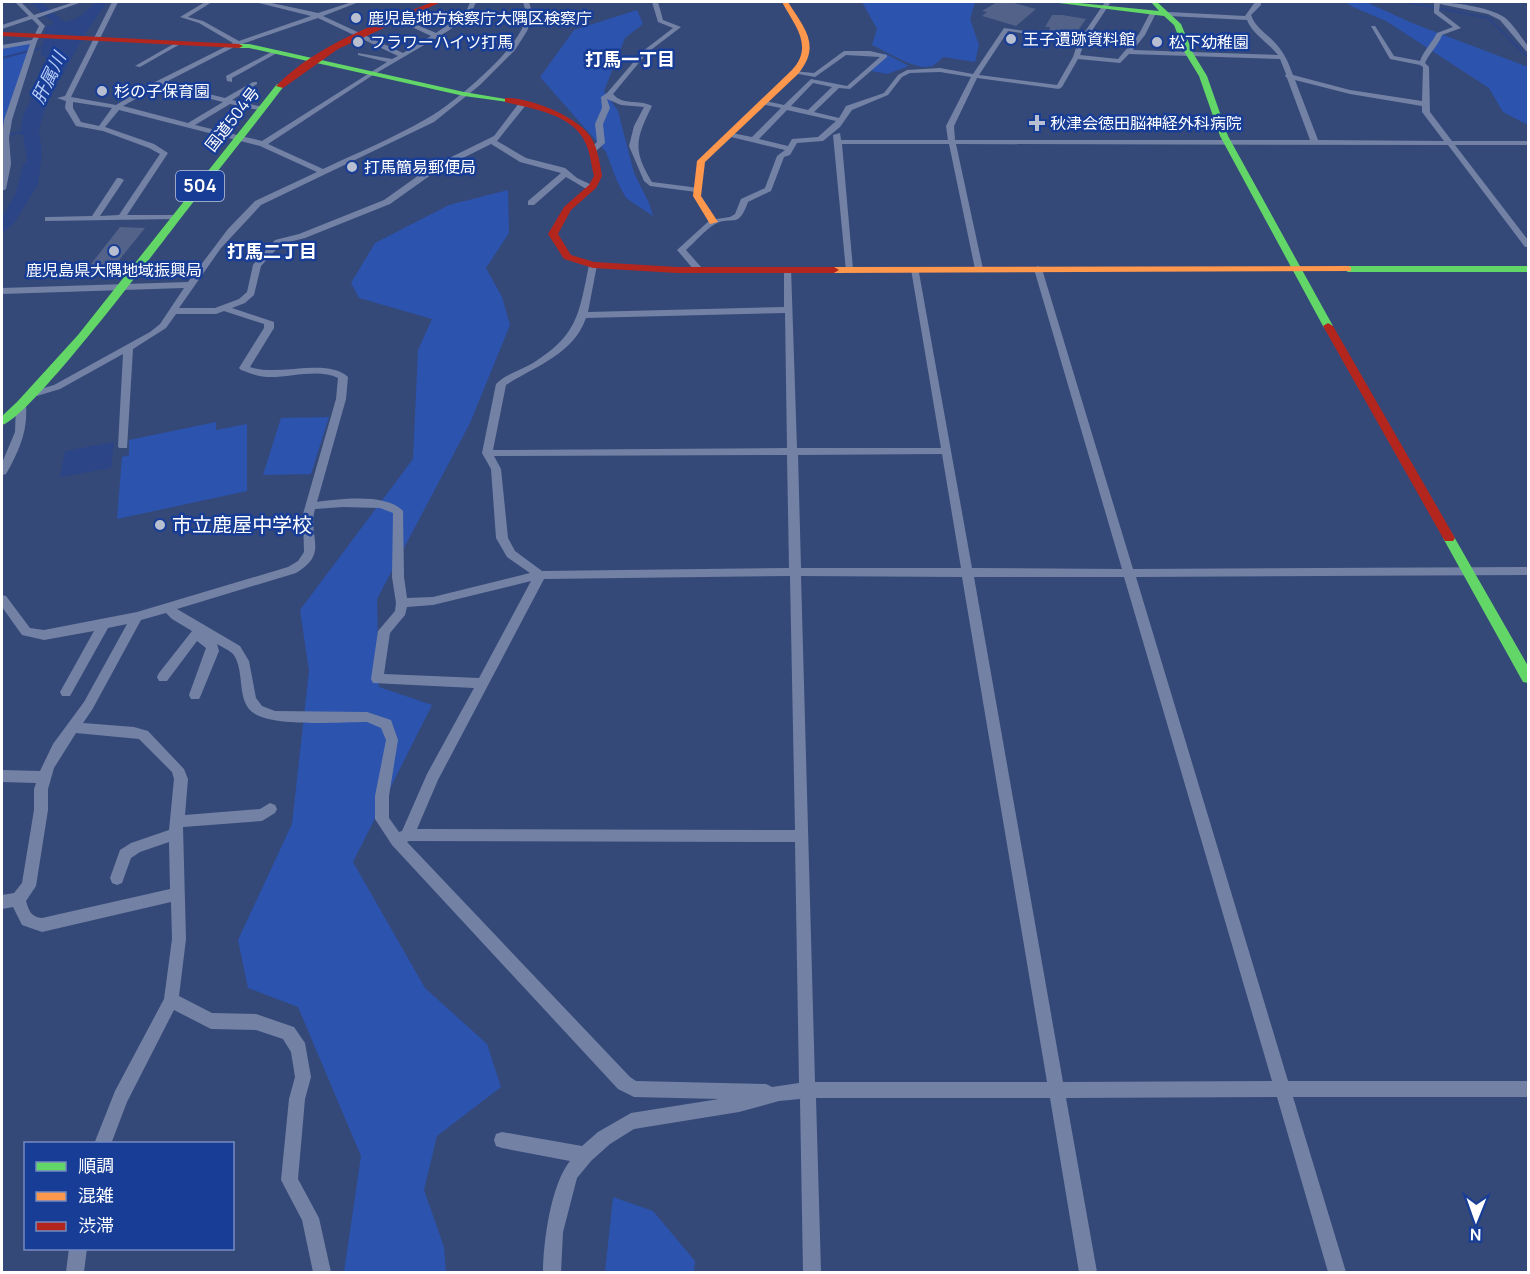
<svg xmlns="http://www.w3.org/2000/svg" width="1530" height="1274" viewBox="0 0 1530 1274" font-family="Manrope,'Noto Sans JP',sans-serif">
<rect width="100%" height="100%" fill="#354979"/>
<path fill="#2c53ad" d="M862,2H975L970,19L979,45L975,62L943,57C940,60 935,65 932,66C917,72 887,51 872,45L877,29Z
M1345,2L1368,3L1412,23L1528,67V125L1503,112L1489,88L1386,21L1353,7Z
M637,10L643,24L625,38L604,91L618,111L634,173L649,203L653,216L626,198L617,181L606,152L540,77L574,30Z
M31,43L3,125H2V48Z
M884,53L909,66L887,74L867,70Z
M508,190L509,233L486,268L502,297L510,325L470,423L377,599L379,687L432,705L353,862L425,988L487,1044L501,1087L437,1136L424,1190L444,1247L446,1272H344L361,1156L298,1007L248,988L238,940L292,824L309,671L300,610L413,459L418,350L432,319L359,298L351,283L375,243L449,205Z
M329,417L311,474L263,475L281,418Z
M216,422V430L247,424V491L117,519L122,457L129,455V440Z
M613,1197L653,1211L695,1261L694,1272H605Z"/>
<path fill="#2b4587" d="M95,2H107L85,34L46,105L39,129L42,154L38,184L15,222L2,234V218L16,192L23,165L27,161L23,135L20,134L23,115L51,61L41,55L46,26C70,21 80,21 95,2Z
M114,442L111,468L60,477L65,451Z"/>
<g fill="none" stroke-linecap="round" stroke-linejoin="round">
<path stroke="#2b4587" stroke-width="2" d="M1406,2L1488,18L1528,57
M2,58L44,47
M2,136L23,132"/>
<path fill="#2b4587" fill-rule="evenodd" d="M30,2H41L75,31V35H67Z"/>
</g>
<path fill="#526288" d="M997,2H1011L1036,9L1016,26L982,16L987,12L982,11Z
M1052,15H1062L1086,19L1074,36L1049,30L1050,27H1045Z
M120,227L145,228L108,274L84,273Z"/>
<g fill="none" stroke-linecap="round" stroke-linejoin="round">
<path fill="#7382a4" fill-rule="evenodd" d="M15,2H21L34,15L74,2H82L37,18L45,26L37,41L12,120L9,138L11,164L6,189L2,191V137L4,120L30,44L2,49V45L32,40L39,26L32,19L2,29V25L29,16Z
M112,2H118L71,97L116,105L155,82L233,43L199,23L180,17L205,2H212L188,17L203,21L239,41L311,16L259,3L258,2H267L318,13L352,2H359L323,16L403,53L431,36L395,19V17H399L436,33L466,12L470,2H476L471,14L448,31L373,75L268,144L323,169C357,153 393,138 426,119C451,106 526,44 526,15C526,11 524,6 523,2H529L533,16L527,31L515,50L480,85L434,122L261,205L221,248L179,308H215L239,299L247,292L253,265L275,240L299,234L384,200L429,168L494,136L519,103L526,105L497,141L526,158L565,168L577,178L594,186V190H588L566,177L534,205H528V201L561,173L520,162L491,144L435,172L390,204L305,238L281,244L261,266L254,295L245,303L232,308L274,322V328L250,367C278,377 327,357 348,377L346,399L317,502C339,499 387,493 403,511L404,577L407,598L433,597L530,573L507,557L496,538L491,469L482,453L496,384C506,374 521,370 533,363C578,335 579,314 589,265L593,262L597,265L588,312L784,307V270L791,268L797,448H941L911,269L918,267L972,568L1122,569L1034,269L1038,266L1042,269L1133,569L1528,567V575L1136,577L1288,1081H1528V1097H1293L1346,1272H1328L1277,1097L1066,1098L1097,1272H1079L1050,1098H816L821,1272H803L800,1099L779,1101L739,1112L634,1129L610,1144L591,1161L577,1178L563,1232L561,1272H543C543,1243 551,1184 570,1161L502,1148L496,1146L494,1140L496,1134L502,1132L582,1146L598,1132L631,1113L719,1099L634,1097L618,1089L392,845L375,819V796L386,740L381,728L367,722C339,722 277,727 255,714C235,702 246,671 233,654C229,650 222,647 217,644L219,651L201,695L199,699H191L189,695L206,648L197,641L167,681H159L157,677L159,673L192,631L172,619L166,613L141,620L92,710L83,723L134,727L148,731L184,769L188,779L185,815L260,809L270,803L275,805L277,809L275,813L262,821L183,827L186,939L179,996L212,1013L256,1014L288,1025L294,1027L305,1043L311,1077L305,1099L298,1179L319,1218L331,1272H313L302,1220L281,1180L289,1099L295,1077L291,1052L283,1039L256,1030L211,1029L174,1010L127,1102L111,1144H94L115,1091L164,999L172,939L171,902L42,932L22,925L13,907L2,909V895L14,893L22,883L34,810V789L36,783L2,782V770L40,771L53,744L84,702L127,624L108,628L70,696H62L60,692L94,631L44,640L22,635L2,607V595L6,596L30,628L44,630L137,612L288,567L298,561L304,552L303,514L336,399L338,378C318,368 289,378 268,377C258,377 250,373 241,370L239,368L264,328V324L224,311L216,314H176L166,328L133,349L127,448H119L118,446L123,354L60,389L30,398L25,395L27,393L54,385L150,332L160,324L184,288L2,294V288L188,282L228,229L255,201L317,172L260,146L119,110L105,127L154,144L168,153L127,215H175L179,217L175,219L45,221V217H48L92,216L117,178H120L124,180L100,216L119,215L160,154L149,148L103,131L76,126L65,108L66,101L57,98L65,96ZM318,18L398,56L392,59L358,53V55L387,62L262,141L195,125L230,104L263,111V107L232,100L257,84V82H253L225,98L164,83L236,46ZM159,86L223,102L188,123L123,106ZM73,102L112,108L99,126L81,122L73,108ZM785,313L787,448L493,450L506,385C535,366 573,355 586,318ZM942,454L961,568H801L798,455ZM787,455L789,568L542,571L515,551L508,538L501,469L494,456ZM343,507L380,508L393,513L392,577L396,603L395,611L378,631L371,679L373,683L474,688L427,774L402,831L399,832L389,818V796L398,740L391,720L367,712L275,711L262,706L256,698L249,661L240,646L177,609L296,573C330,553 307,537 315,509ZM790,576L795,830L417,829L438,780L544,579ZM801,576L962,577L1047,1082H815ZM974,577H1124L1272,1081L1063,1082ZM531,581L479,678L384,674L390,633L405,615L407,607L433,605ZM76,733L139,739L172,772L174,779L169,830L131,843L120,850L110,878L112,883L117,885L122,883L131,858L140,852L169,842L170,889L42,918C31,917 29,911 26,901L36,886L48,810V789L54,768ZM409,841L795,842L799,1083L772,1087L766,1084L636,1081L630,1077L407,842Z
M652,2H658L663,20L681,27L647,53L613,94C623,106 639,99 652,106C636,138 632,150 652,182L699,188L700,190L696,192L650,186L644,181L629,146L634,126L644,107L621,105L607,99L610,108L603,124L605,143L595,152L588,150L597,142L595,124L602,108L601,97L607,93L643,51L673,28L658,22Z
M1105,2H1111L1085,41L1080,55L1118,59L1139,34L1150,13L1153,11L1156,13L1145,35L1133,50L1278,55C1269,43 1252,34 1247,20L1169,16L1166,14L1169,12L1245,16L1255,2H1261V5L1251,15C1256,29 1268,34 1277,45C1285,54 1289,64 1293,75L1350,90L1422,101L1423,67L1420,65L1390,59L1371,26H1375L1394,56L1420,61C1424,50 1432,43 1437,33L1453,27L1434,13V2C1452,2 1489,7 1504,17C1513,24 1521,37 1528,46V52L1526,51L1500,20L1488,14L1440,4L1439,11L1461,28L1442,35C1438,46 1430,52 1425,63L1429,67L1430,112L1452,141H1528V145H1455L1528,240V247H1525L1448,145L956,144L983,269L979,272L975,269L949,144H842L853,269L846,271L833,135L840,133L841,140H948L946,126L971,77L940,72L910,73L902,77L888,95L852,110L840,127L823,141L797,143L790,155L784,157L771,191L748,202C738,230 733,215 715,224C705,230 695,242 686,250L701,267V271H695L677,250L710,220L730,217L735,214L741,199L765,188L777,156L785,150L727,136V132L752,137L781,108L761,104V100L784,105L811,79L847,86L880,57L846,55L815,77L793,73V71L814,73L844,51H870L887,55V57L850,89L839,88L814,112L839,118L846,106L884,93L898,75L907,70L940,68L973,74L1004,28L1080,39ZM1008,31L1078,42L1073,57L1057,85L979,75ZM1129,54L1280,59L1286,74L1285,76L1287,78L1310,140H955L954,126L977,78L1059,89L1062,87L1078,59L1120,63ZM1295,80L1350,94L1422,106V112L1444,141L1318,140ZM813,83L832,87L808,110L791,106ZM787,110L836,121L818,137L792,139L788,146L759,139Z
M177,42L182,43L140,67L135,66Z
M275,50L278,52L277,53L232,78V82L227,81L226,76Z
M21,402L26,405C28,431 19,451 6,474L2,475V463L15,432L16,405Z
M69,1248H87L84,1272H66Z"/>
<path fill="#63d668" fill-rule="evenodd" d="M1051,2H1069L1159,11L1151,2H1157L1181,24L1193,53L1207,76L1228,136L1333,326L1332,328H1324L1323,326L1220,136L1199,76L1185,53L1174,25L1164,16Z
M239,44H249L464,92L512,100L508,102L464,96L249,48H236V44Z
M277,84L284,86C254,126 222,165 191,205C165,238 31,418 2,425V416L17,402L78,335Z
M1528,266V272H1348L1343,269L1348,266Z
M1449,534L1453,535L1528,666V683L1523,682L1443,538Z"/>
<path fill="#ff974d" fill-rule="evenodd" d="M782,2H788C804,28 822,45 798,74L705,162L701,196L718,222L710,224L693,196L697,161L792,70C814,46 795,26 782,2Z
M1348,266L1351,267V271L834,273L829,270L834,267Z"/>
<path fill="#b3261e" fill-rule="evenodd" d="M433,2H441L338,49L283,88L276,86C317,44 380,22 433,2Z
M2,32L239,44L243,46L239,48L2,36Z
M505,98C529,97 580,117 592,139C598,150 600,164 602,176L596,188L571,210L558,234L571,255L594,262L677,267H834L839,270L834,273H677L593,268L564,259L548,234L564,207L589,185L594,176C591,164 590,150 584,140C571,114 530,108 505,102Z
M1328,323L1333,326L1455,538L1453,541H1445L1443,538L1323,326Z"/>
</g>
<g fill="#b8bfd0" stroke="#183d96" stroke-width="2">
<circle cx="356" cy="18" r="6"/>
<circle cx="1011" cy="39" r="6"/>
<circle cx="358" cy="42" r="6"/>
<circle cx="1157" cy="42" r="6"/>
<circle cx="102" cy="91" r="6"/>
<path d="M1034 114h6v6h6v6h-6v6h-6v-6h-6v-6h6z"/>
<circle cx="352" cy="167" r="6"/>
<circle cx="114" cy="251" r="6"/>
<circle cx="160" cy="525" r="6"/>
</g>
<g text-anchor="middle" stroke-width="5" stroke-linejoin="round" paint-order="stroke">
<g font-size="16" fill="#fff" stroke="#183d96" text-anchor="start">
<text x="368" y="24">鹿児島地方検察庁大隅区検察庁</text>
<text x="1023" y="45">王子遺跡資料館</text>
<text x="370" y="48">フラワーハイツ打馬</text>
<text x="1169" y="48">松下幼稚園</text>
<text x="114" y="97">杉の子保育園</text>
<text x="1050" y="129">秋津会徳田脳神経外科病院</text>
<text x="364" y="173">打馬簡易郵便局</text>
<text x="114" y="276" text-anchor="middle">鹿児島県大隅地域振興局</text>
</g>
<g font-size="16" fill="#fff" stroke="#183d96">
<text transform="translate(232 119) rotate(-52)" y="6">国道504号</text>
</g>
<g font-size="18" font-weight="bold" fill="#fff" stroke="#183d96">
<text x="630" y="66">打馬一丁目</text>
<text x="272" y="258">打馬二丁目</text>
</g>
<g font-size="18" font-style="italic" fill="#b6cbf8" stroke="#183d96">
<text transform="translate(49 78) rotate(-64)" y="6">肝属川</text>
</g>
<rect fill="#183d96" stroke="#bac5e0" stroke-width="1.5" x="176" y="171" width="48" height="30" rx="4.5"/>
<g font-size="18" font-weight="bold" fill="#fff">
<text x="200" y="192">504</text>
</g>
<g font-size="20" fill="#fff" stroke="#183d96" text-anchor="start">
<text x="172" y="532">市立鹿屋中学校</text>
</g>
</g>
<rect width="1530" height="1274" fill="none" stroke="#ffffff" stroke-width="6"/>
<rect x="24" y="1142" width="210" height="108" fill="#183d96" stroke="#748bc0" stroke-width="1.5"/>
<rect x="36" y="1162" width="30" height="9" fill="#63d668" stroke="#748bc0" stroke-width="1.5"/>
<text x="78" y="1172" font-size="18" fill="#ffffff">順調</text>
<rect x="36" y="1192" width="30" height="9" fill="#ff974d" stroke="#748bc0" stroke-width="1.5"/>
<text x="78" y="1202" font-size="18" fill="#ffffff">混雑</text>
<rect x="36" y="1222" width="30" height="9" fill="#b3261e" stroke="#748bc0" stroke-width="1.5"/>
<text x="78" y="1232" font-size="18" fill="#ffffff">渋滞</text>
<g transform="translate(1476 1220) rotate(181)" stroke="#183d96" stroke-width="4.5" paint-order="stroke">
<path d="M0-4.5L10 22L0 15L-10 22Z" fill="#ffffff"/>
<text y="-9" font-size="16" font-weight="bold" text-anchor="middle" fill="#ffffff">N</text>
</g>
</svg>
